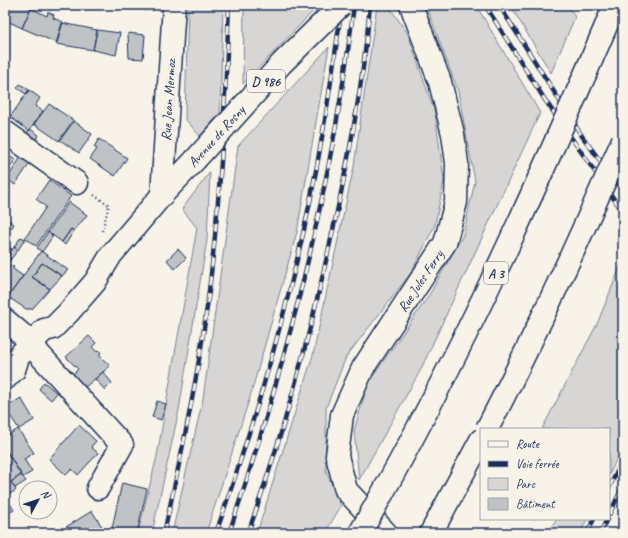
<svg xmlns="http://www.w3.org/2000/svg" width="628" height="538" viewBox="0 0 628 538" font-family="Caveat,sans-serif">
<rect width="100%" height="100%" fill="#f7f3e8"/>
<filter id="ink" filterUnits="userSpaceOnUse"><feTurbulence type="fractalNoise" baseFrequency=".025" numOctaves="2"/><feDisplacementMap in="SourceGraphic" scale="8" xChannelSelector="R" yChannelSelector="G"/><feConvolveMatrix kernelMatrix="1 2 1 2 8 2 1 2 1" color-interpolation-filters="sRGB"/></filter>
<g filter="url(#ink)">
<path fill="#d7d6d4" stroke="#798299" d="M188,5H223L220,113L200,136L185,119Z
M244,5H319L243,84Z
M377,5H388L408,34L435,113L444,180L435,225L411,273L346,357L326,408V471L341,506L325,533H257L313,355L354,166Z
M426,5H476L540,113L420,371L359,480L354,431L368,383L428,297L463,235L475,181L458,91Z
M510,5H568L575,17L551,73Z
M329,47L297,232L250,397L206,533H172L203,399L238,146Z
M210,172L207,240L179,410L152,533H138L157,456L197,228L182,209Z
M623,260V446L609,475V429H542L597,324Z
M557,519H587L580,533H548Z"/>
<path fill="#c0c3c5" stroke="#1b2f5e" d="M5,5H24L31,8L22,28L5,20Z
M31,8L47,16L48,12L54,15L53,18L63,22L57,43L22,28Z
M62,23L97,30L93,50L56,44Z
M97,30L120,33L116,55L93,50Z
M128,33L145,35L143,59L129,58Z
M20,84L29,90L26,94L17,88Z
M29,90L40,98L35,106L43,111L29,131L10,117Z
M49,104L73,120L59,141L34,124Z
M74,121L92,134L79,153L60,140Z
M30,129L39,135L34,142L25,136Z
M99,139L127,158L115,176L90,159L97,149L94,147Z
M5,153L15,160L5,175Z
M21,157L30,163L15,185L7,179Z
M49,180L71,196L36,246L25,238L46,207L36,199Z
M69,202L87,215L74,231L71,229L62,242L48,232Z
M5,217L14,224L11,229L5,225Z
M71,229L74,231L65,245L62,242Z
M48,232L53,236L42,252L37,248Z
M21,237L25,239L18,250L14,247Z
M5,245L12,249L5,259Z
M14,247L18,250L11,259L8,256Z
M178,249L186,258L175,269L167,260Z
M41,251L68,270L62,276L42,263L32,277L50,289L32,309H26L8,297Z
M8,256L11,259L7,265L14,266L13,269L23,276L8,297L5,294V259Z
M42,263L62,276L50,289L32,277Z
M89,336L96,343L92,347L97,352L99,350L101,353L99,355L110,366L84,388L71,376L78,369L66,357Z
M103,372L112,383L105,390L95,379Z
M44,382L57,393L51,400L39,389Z
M21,398L34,420L19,429L5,408Z
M157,401L166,404L161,420L152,417Z
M79,425L96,441L91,447L98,453L78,475L72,469L66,475L49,459Z
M18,429L34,453L24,459L32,472L23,477L5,449V437Z
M8,453L21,475L11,482L16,490L10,494L5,486V455Z
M21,475L26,481L15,488L11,482Z
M122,483L147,489L137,533H111Z
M5,496L14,510L5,515Z
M92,511L106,533H70L66,527Z"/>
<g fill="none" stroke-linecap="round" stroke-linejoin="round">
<g stroke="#1b2f5e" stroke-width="25">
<g id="minor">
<path d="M5,132L77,183"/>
<path id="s1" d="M162,195L174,5"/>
<path d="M5,320L32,343L39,354L122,445L98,488"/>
<path id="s2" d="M386,533L346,490L337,456L342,415L363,368L445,243L456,202L457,163L453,134L440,82L411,5"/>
</g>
</g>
<g stroke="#1b2f5e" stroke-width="25">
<path id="major" d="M5,379L14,370L18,357L44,330L53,328L68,313L95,282L111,255L162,195L195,160"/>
</g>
<g stroke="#1b2f5e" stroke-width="25">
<path id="highway" d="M431,533L481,440"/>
</g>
<path stroke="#1b2f5e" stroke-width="2.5" stroke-dasharray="1 3" stroke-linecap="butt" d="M125,5L144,10H153
M94,195L109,205L102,231"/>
<use href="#minor" stroke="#f7f3e8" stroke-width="22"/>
<use href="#major" stroke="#f7f3e8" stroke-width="22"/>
<use href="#highway" stroke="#f7f3e8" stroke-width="22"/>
<g stroke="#1b2f5e" stroke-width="4.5">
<path id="rail" d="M485,5L545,100L623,212
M499,5L582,136L623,192
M609,488L623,459
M609,515L623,486
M164,533C181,458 197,383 207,307C220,207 225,106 229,5
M216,533C247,444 274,355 296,264C317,179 330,92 342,5
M229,533C288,361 332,185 354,5
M248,533C281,441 307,347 328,252C347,170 363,88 370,5
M587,533L594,519
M600,533L607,519
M618,533L623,523"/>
</g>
<use href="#rail" stroke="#f7f3e8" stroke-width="3" stroke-dasharray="9" stroke-linecap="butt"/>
<g stroke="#1b2f5e" stroke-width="25" stroke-linecap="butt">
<path id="major-bridge" d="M195,160L282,63L341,5"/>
</g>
<g stroke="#1b2f5e" stroke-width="25" stroke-linecap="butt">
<path id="highway-bridge" d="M487,429C536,335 580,238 623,140
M360,533C458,363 538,185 615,5"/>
</g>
<use href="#major-bridge" stroke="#f7f3e8" stroke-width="22"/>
<use href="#highway-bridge" stroke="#f7f3e8" stroke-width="22"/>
</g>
</g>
<g text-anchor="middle" stroke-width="3" stroke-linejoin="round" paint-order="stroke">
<g fill="#f7f3e8" stroke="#5d6a87" stroke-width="1">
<rect x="247" y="70" width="38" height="22" rx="3"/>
<rect x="484" y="262" width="24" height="22" rx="3"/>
</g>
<g font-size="13" font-weight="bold" fill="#1b2f5e">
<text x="266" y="86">D 986</text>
<text x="496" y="278">A 3</text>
</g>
<g font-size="14" fill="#1b2f5e" stroke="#f7f3e8">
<text dy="5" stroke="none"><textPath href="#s1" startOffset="95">Rue Jean Mermoz</textPath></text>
<text transform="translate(216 136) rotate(-48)" y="5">Avenue de Rosny</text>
<text dy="5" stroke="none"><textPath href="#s2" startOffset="291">Rue Jules Ferry</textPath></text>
</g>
</g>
<rect width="628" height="538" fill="none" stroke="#f7f3e8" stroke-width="20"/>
<rect x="10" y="10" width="608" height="518" fill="none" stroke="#1b2f5e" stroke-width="1.5" filter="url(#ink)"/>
<rect x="480" y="428" width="130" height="92" fill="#f7f3e8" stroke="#9fa5b1"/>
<rect x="488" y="441" width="20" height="6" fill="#f7f3e8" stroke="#9fa5b1"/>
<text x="516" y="448" font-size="12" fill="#1b2f5e">Route</text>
<rect x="488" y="461" width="20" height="6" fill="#1b2f5e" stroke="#9fa5b1"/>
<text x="516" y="468" font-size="12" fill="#1b2f5e">Voie ferrée</text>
<rect x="488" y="478" width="20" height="12" fill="#d7d6d4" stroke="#9fa5b1"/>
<text x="516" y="488" font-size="12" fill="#1b2f5e">Parc</text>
<rect x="488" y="498" width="20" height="12" fill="#c0c3c5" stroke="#9fa5b1"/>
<text x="516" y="508" font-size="12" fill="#1b2f5e">Bâtiment</text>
<g transform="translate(38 500) rotate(50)"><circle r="19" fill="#f7f3e8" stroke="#9fa5b1"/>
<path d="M0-3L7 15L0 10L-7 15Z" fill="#1b2f5e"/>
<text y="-6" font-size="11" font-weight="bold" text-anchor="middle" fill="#1b2f5e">N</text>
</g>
</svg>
